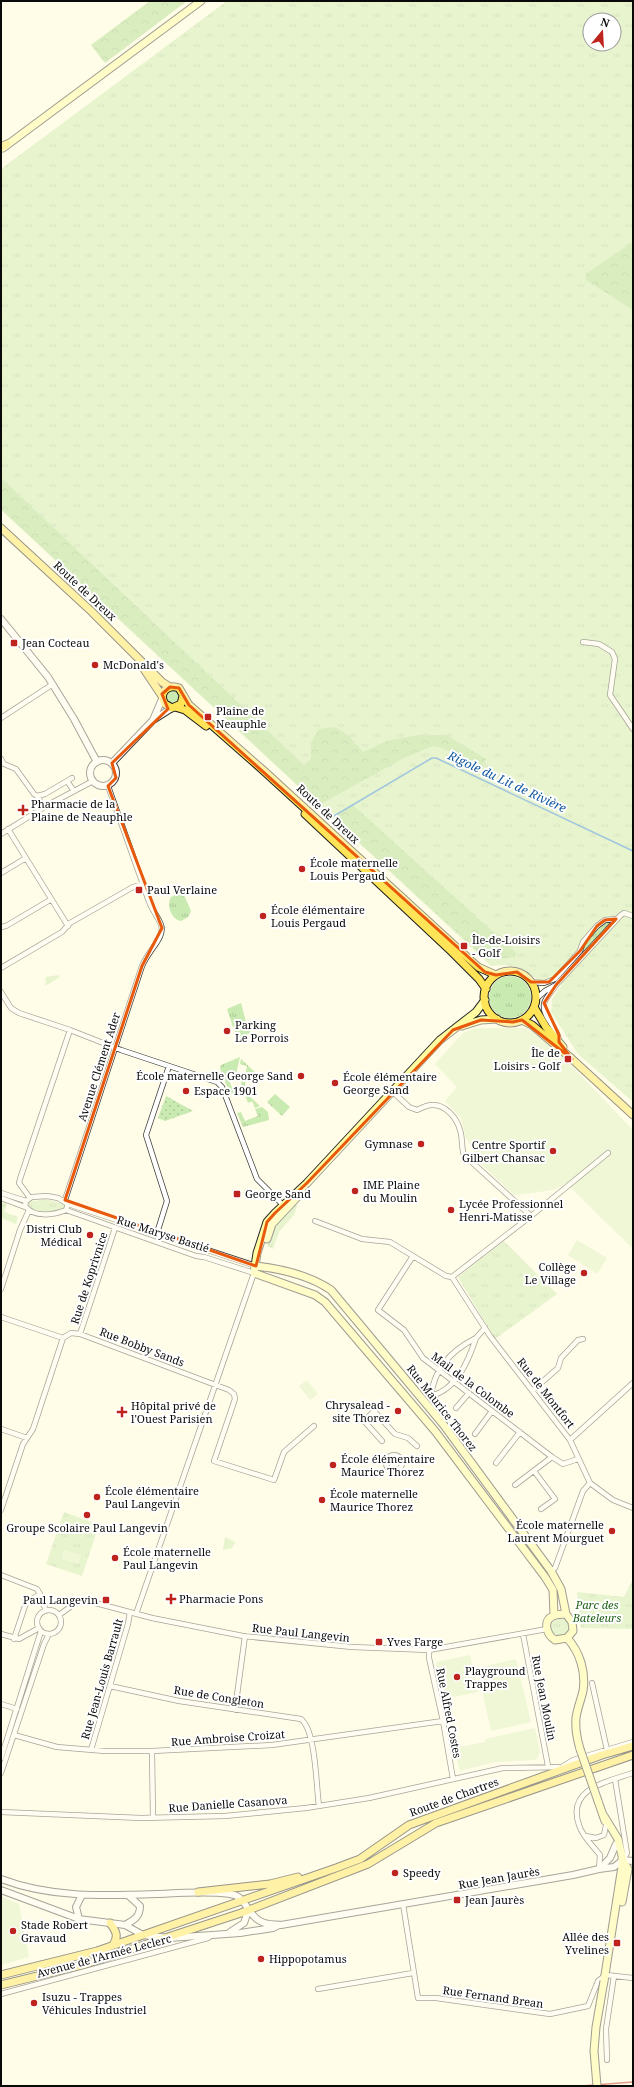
<svg xmlns="http://www.w3.org/2000/svg" width="634" height="2087" viewBox="0 0 634 2087" font-family="'Noto Serif',serif">
<defs>
<pattern id="grass-tufts" width="24" height="20" patternUnits="userSpaceOnUse"><rect width="24" height="20" fill="#c9eab0"/><path d="M3 7l-1-3M5 7V3M7 7l1-3M15 17l-1-3M17 17v-4M19 17l1-3" fill="none" stroke="#abc796"/></pattern>
<pattern id="forest-crowns" width="20" height="18" patternUnits="userSpaceOnUse"><rect width="20" height="18" fill="#abdc8f"/><path d="M2 6a3 3 0 1 1 6 0M12 15a3 3 0 1 1 6 0" fill="none" stroke="#92bb7a"/></pattern>
<pattern id="garden-dots" width="8" height="8" patternUnits="userSpaceOnUse"><rect width="8" height="8" fill="#c9eab0"/><path d="M2 2h.1M6 6h.1" fill="none" stroke="#abc796" stroke-width="1.8" stroke-linecap="round"/></pattern>
</defs>
<rect width="100%" height="100%" fill="#fffce7"/>
<path fill="url(#grass-tufts)" fill-rule="evenodd" d="M227,1H633V1102L578,1054L551,1012L552,999L562,985L555,977L541,982C522,968 515,963 491,966L1,510V169ZM590,20H614V44H590Z
M167 697a6 6 0 1 1 12 0a6 6 0 1 1-12 0Z
M180,892L185,897L191,911L188,917L181,921C171,919 166,905 171,897Z
M58,975L60,977L45,986L46,977Z
M489 997a21 21 0 1 1 42 0a21 21 0 1 1-42 0Z
M241,1003L246,1022L233,1027L227,1009Z
M247,1023L251,1033L237,1038L234,1028Z
M240,1057L236,1074L228,1077L234,1093L230,1094L220,1068L221,1065Z
M241,1059L260,1077L258,1079L253,1074L250,1077L253,1079L250,1082L248,1079L245,1083V1087L251,1092L248,1095L260,1106L255,1108L252,1101L248,1103L240,1080L244,1081L247,1066L240,1064Z
M275,1094L290,1107L282,1116L267,1102Z
M262,1107L268,1112L269,1120L243,1127L237,1113L241,1112L245,1121L258,1116L255,1109Z
M45,1199L64,1204V1208C54,1213 38,1214 28,1206L29,1202Z
M1,1201L7,1204L4,1212L18,1217L16,1224L1,1218Z
M295,1203L297,1206L294,1215L279,1232L273,1249L267,1246L276,1224Z
M504,1241L557,1294L495,1339L458,1277Z
M64,1512L99,1525L82,1576L46,1564Z
M225,1537L235,1542L232,1548L223,1550Z
M633,1579V1629L581,1628L577,1592L624,1597Z
M551 1627a9 9 0 1 1 18 0a9 9 0 1 1-18 0Z"/>
<path fill="url(#forest-crowns)" d="M150,1H187L105,63L91,45Z
M633,242V310L586,280V274Z
M1,478L304,765L311,759V743L319,729L335,727L349,736L363,752L387,741L418,735H446L486,759L483,766L435,745L404,758L319,805L1,509Z
M353,805L516,953L515,957L487,960L333,818Z"/>
<path fill="url(#garden-dots)" d="M166,1096L193,1111L165,1121L158,1118Z"/>
<path fill="#ddf1c2" d="M475,1028H527L561,1055L633,1130V1249L566,1183L554,1190L514,1195L481,1164L466,1138L461,1118L445,1101L457,1087L435,1064L462,1034Z
M577,1240L607,1258L597,1274L568,1255Z
M307,1380L318,1394L310,1400L299,1386Z
M65,1550L81,1555L79,1564L61,1559L63,1551Z
M470,1655L478,1692L444,1699L436,1662Z
M516,1659L531,1722L491,1731L477,1668Z
M535,1728L540,1752L536,1760L495,1762L460,1771L454,1748L485,1742V1739Z
M1,1896L19,1904L29,1957L1,1965Z"/>
<g fill="none" stroke-linecap="round" stroke-linejoin="round">
<path stroke="#2d83d3" stroke-width="1.5" d="M334,816L432,758H436L633,851"/>
<g stroke="#3d3d3d" stroke-width="6">
<path id="minor" d="M583,642L599,644L612,652L615,659L610,695L633,729
M1,718L53,684
M1,759L4,764L16,769L34,794L37,796L45,794L72,778
M67,781L74,791
M37,796L44,807
M8,829L68,926
M1,834L46,806L93,781
M1,873L26,858
M1,927L6,926L50,900
M1,968L62,932L70,923L133,887L143,884
M531,982L544,983L555,979L580,951L583,942L597,926L605,920L616,919
M556,985C553,991 545,997 544,1004C542,1018 559,1028 559,1042
M1,992L11,1008L19,1013L70,1030L121,1050L217,1082L222,1087L257,1179L284,1206
M536,999L545,991L556,985L621,915L624,913L633,916
M393,1092L409,1107L417,1110C421,1108 427,1105 432,1105C445,1104 457,1118 460,1130C463,1139 461,1147 464,1155L531,1216L452,1277
M1,1193L26,1201
M47,1196L58,1198L68,1204L66,1210C54,1215 34,1218 25,1206L26,1201L32,1197Z
M1,1198L25,1207
M30,1198L19,1183L20,1179L70,1030
M65,1200L142,966C146,957 151,951 157,942C167,926 159,922 152,908C149,903 147,896 145,890L108,786
M68,1204L256,1266
M66,1210L196,1256L204,1257L254,1273L136,1614
M531,1216L608,1153
M315,1221L362,1239L390,1242L413,1256
M157,1233L167,1201L146,1135L169,1066
M452,1277L446,1276L413,1256L378,1310L404,1330L423,1358L552,1457L563,1464L578,1459
M452,1277L490,1336L570,1440L590,1483L613,1500L633,1508
M1,1289L20,1230L29,1210
M1,1317L63,1338
M80,1334L115,1228
M63,1338L71,1333L80,1334L229,1390L234,1394L235,1399L214,1461L274,1480L284,1452L314,1426
M476,1338C468,1362 457,1389 431,1396C434,1368 452,1350 476,1338Z
M476,1338L485,1328
M533,1390L558,1368L561,1358L578,1340L583,1339
M456,1408L469,1393
M1,1429L27,1438
M475,1434L492,1411
M570,1440L633,1383
M382,1441L364,1421L374,1411L395,1434L408,1438L417,1446
M386 1463a8 8 0 1 1 16 0a8 8 0 1 1-16 0Z
M496,1463L520,1432
M534,1471L555,1499L541,1509
M515,1485L552,1457
M1,1510L23,1444L33,1429L63,1338
M551,1571L555,1568L583,1491L590,1483
M1,1575L37,1589L40,1594L46,1611
M37 1622a12 12 0 1 1 24 0a12 12 0 1 1-24 0Z
M59,1615L77,1602L88,1601L152,1618L243,1636L352,1647L429,1650L547,1629
M1,1634L19,1639L39,1628
M523,1634L548,1766
M14,1639L26,1603L40,1594
M429,1650V1658L443,1721L453,1779
M592,1683L607,1750
M110,1686L179,1701L301,1719C316,1731 316,1785 319,1806
M1,1704L17,1709
M235,1710L245,1636
M14,1735L57,1747L105,1751H152L272,1745L443,1721
M91,1750L128,1624L130,1612
M152,1751L153,1818
M1,1758L41,1631
M1,1773L44,1644L49,1634
M615,1779L627,1853L623,1860
M1,1812L141,1818L225,1816L306,1808L369,1798L503,1768L562,1767L573,1760L633,1742
M586,1836L596,1838L604,1835L606,1825
M599,1869L600,1855C593,1846 582,1836 579,1825C566,1788 609,1781 633,1773
M403,1904L418,1998H436L550,2014L588,2006L598,1981L606,1975L633,1978
M318,1989L413,1973
M1,1994L208,1938L212,1935
M607,2060L606,2029L614,1976"/>
</g>
<g stroke="#3d3d3d" stroke-width="8">
<path id="tertiary" d="M1,619L48,677L74,719L97,762
M153,720L162,699
M90 773a13 13 0 1 1 26 0a13 13 0 1 1-26 0Z
M112,763L153,720L172,708
M599,1869L610,1858L616,1844
M1,1879C51,1898 104,1896 157,1894C181,1893 206,1891 230,1894C247,1896 246,1914 260,1921C266,1925 274,1924 281,1925L573,1875L599,1869L614,1867L623,1860L633,1861
M1,1890L79,1919L125,1925L143,1935L169,1938L212,1935L240,1933L273,1928L279,1925
M79,1919L76,1907L82,1895
M125,1925C134,1920 140,1917 140,1906L128,1895
M230,1932L244,1923L248,1911"/>
</g>
<g stroke="#2c2c2c" stroke-width="9">
<path id="secondary" d="M3,148L201,1
M485,1000L476,1012L440,1040L307,1183L275,1213L267,1222L257,1253L254,1273L315,1295L325,1302L435,1431L545,1577L553,1590L554,1615
M462,1026L481,1020L497,1019
M267,1239L272,1224L302,1192
M256,1266C282,1269 309,1275 331,1290L443,1424L551,1571L561,1589L566,1614
M566,1614L572,1622L573,1631L567,1638L555,1640C547,1635 542,1621 553,1616C557,1614 562,1614 566,1614Z
M567,1638C580,1652 586,1672 583,1691C581,1700 577,1709 576,1718C575,1729 577,1739 580,1749
M598,1801L605,1821
M604,1816L618,1839L623,1860L604,1981
M622,1859L628,1869L622,1902"/>
</g>
<g stroke="#1b1b1b" stroke-width="9">
<path id="primary" d="M1,147L7,144
M1,528L91,611L162,682L170,687
M144,669L162,696
M183,696L181,704L172,708L165,704C158,694 167,683 179,688L189,705L264,771L478,967L496,975
M175,707L185,710L206,726
M305,814L452,952L479,979L486,989
M484 997a26 26 0 1 1 52 0a26 26 0 1 1-52 0Z
M534,1007L546,1027L563,1047
M522,1020L532,1025L572,1059L633,1115
M198,1892L270,1884L298,1877
M110,1923C116,1931 119,1936 113,1945
M1,1975L97,1951L336,1868L360,1859L409,1825L602,1755L633,1746
M1,1985L86,1964L241,1913L368,1864L436,1823L633,1755"/>
</g>
<use href="#minor" stroke="#fff" stroke-width="4.5"/>
<use href="#tertiary" stroke="#fff" stroke-width="6"/>
<use href="#secondary" stroke="#fffca2" stroke-width="7"/>
<use href="#primary" stroke="#ffe457" stroke-width="7"/>
<path stroke="#bf231d" stroke-width="1.5" d="M581,2086L633,2082"/>
<g stroke="#2c2c2c" stroke-width="9" stroke-linecap="butt">
<path id="secondary-bridge" d="M580,1749L598,1801
M597,2086L594,2051L596,2027L604,1981"/>
</g>
<use href="#secondary-bridge" stroke="#fffca2" stroke-width="7"/>
</g>
<path d="M0 0H634V2087H0ZM170,687L179,688L189,705L485,972L496,975L517,972L531,982H549L580,951L597,926L605,920L616,919L556,985L544,1003L559,1035V1042L572,1059L522,1020L513,1022L481,1020L453,1030L307,1183L275,1213L267,1222L256,1266L65,1200L142,966L162,928L108,786L116,778L112,763L168,709L162,694Z" fill="#fffce7" fill-opacity=".55" fill-rule="evenodd"/>
<path fill="none" stroke="#e8590c" stroke-width="3" stroke-linejoin="round" d="M170,687L179,688L189,705L485,972L496,975L517,972L531,982H549L580,951L597,926L605,920L616,919L556,985L544,1003L559,1035V1042L572,1059L522,1020L513,1022L481,1020L453,1030L307,1183L275,1213L267,1222L256,1266L65,1200L142,966L162,928L108,786L116,778L112,763L168,709L162,694Z"/>
<g fill="#bf231d" stroke="#fff" stroke-width="1.5">
<rect x="10" y="639" width="8" height="8" rx="2"/>
<circle cx="95" cy="665" r="4"/>
<rect x="204" y="713" width="8" height="8" rx="2"/>
<path d="M21 804h4v4h4v4h-4v4h-4v-4h-4v-4h4z"/>
<circle cx="302" cy="869" r="4"/>
<rect x="135" y="886" width="8" height="8" rx="2"/>
<circle cx="263" cy="916" r="4"/>
<rect x="460" y="942" width="8" height="8" rx="2"/>
<circle cx="227" cy="1031" r="4"/>
<rect x="564" y="1055" width="8" height="8" rx="2"/>
<circle cx="301" cy="1076" r="4"/>
<circle cx="335" cy="1083" r="4"/>
<circle cx="186" cy="1091" r="4"/>
<circle cx="421" cy="1144" r="4"/>
<circle cx="553" cy="1151" r="4"/>
<circle cx="355" cy="1191" r="4"/>
<rect x="233" y="1190" width="8" height="8" rx="2"/>
<circle cx="451" cy="1210" r="4"/>
<circle cx="90" cy="1235" r="4"/>
<circle cx="584" cy="1273" r="4"/>
<circle cx="398" cy="1411" r="4"/>
<path d="M120 1406h4v4h4v4h-4v4h-4v-4h-4v-4h4z"/>
<circle cx="333" cy="1465" r="4"/>
<circle cx="97" cy="1497" r="4"/>
<circle cx="322" cy="1500" r="4"/>
<circle cx="87" cy="1515" r="4"/>
<circle cx="612" cy="1531" r="4"/>
<circle cx="115" cy="1558" r="4"/>
<path d="M169 1593h4v4h4v4h-4v4h-4v-4h-4v-4h4z"/>
<rect x="102" y="1596" width="8" height="8" rx="2"/>
<rect x="375" y="1638" width="8" height="8" rx="2"/>
<circle cx="457" cy="1677" r="4"/>
<circle cx="395" cy="1873" r="4"/>
<rect x="453" y="1896" width="8" height="8" rx="2"/>
<circle cx="13" cy="1931" r="4"/>
<rect x="613" y="1939" width="8" height="8" rx="2"/>
<circle cx="261" cy="1959" r="4"/>
<circle cx="34" cy="2003" r="4"/>
</g>
<g text-anchor="middle" stroke-width="4" stroke-linejoin="round" paint-order="stroke">
<g font-size="11" fill="#0a0a0a" stroke="#fff">
<text transform="translate(85 591) rotate(43)" y="4">Route de Dreux</text>
<text transform="translate(328 814) rotate(43)" y="4">Route de Dreux</text>
<text transform="translate(99 1067) rotate(-72)" y="4">Avenue Clément Ader</text>
<text transform="translate(163 1234) rotate(18)" y="4">Rue Maryse Bastié</text>
<text transform="translate(89 1278) rotate(-72)" y="4">Rue de Koprivnice</text>
<text transform="translate(142 1347) rotate(21)" y="4">Rue Bobby Sands</text>
<text transform="translate(473 1385) rotate(37)" y="4">Mail de la Colombe</text>
<text transform="translate(546 1393) rotate(52)" y="4">Rue de Montfort</text>
<text transform="translate(442 1408) rotate(52)" y="4">Rue Maurice Thorez</text>
<text transform="translate(301 1633) rotate(6)" y="4">Rue Paul Langevin</text>
<text transform="translate(102 1679) rotate(-74)" y="4">Rue Jean-Louis Barrault</text>
<text transform="translate(219 1697) rotate(9)" y="4">Rue de Congleton</text>
<text transform="translate(544 1698) rotate(79)" y="4">Rue Jean Moulin</text>
<text transform="translate(449 1713) rotate(79)" y="4">Rue Alfred Costes</text>
<text transform="translate(228 1738) rotate(-4)" y="4">Rue Ambroise Croizat</text>
<text transform="translate(454 1797) rotate(-20)" y="4">Route de Chartres</text>
<text transform="translate(228 1804) rotate(-4)" y="4">Rue Danielle Casanova</text>
<text transform="translate(499 1878) rotate(-10)" y="4">Rue Jean Jaurès</text>
<text transform="translate(104 1956) rotate(-15)" y="4">Avenue de l'Armée Leclerc</text>
<text transform="translate(493 1997) rotate(8)" y="4">Rue Fernand Brean</text>
</g>
<g font-size="11" fill="#0a0a0a" stroke="#fff" text-anchor="start">
<text x="22" y="647">Jean Cocteau</text>
<text x="103" y="669">McDonald's</text>
<text x="216" y="715">Plaine de<tspan x="216" dy="13">Neauphle</tspan></text>
<text x="31" y="808">Pharmacie de la<tspan x="31" dy="13">Plaine de Neauphle</tspan></text>
<text x="310" y="867">École maternelle<tspan x="310" dy="13">Louis Pergaud</tspan></text>
<text x="147" y="894">Paul Verlaine</text>
<text x="271" y="914">École élémentaire<tspan x="271" dy="13">Louis Pergaud</tspan></text>
<text x="472" y="944">Île-de-Loisirs<tspan x="472" dy="13">- Golf</tspan></text>
<text x="235" y="1029">Parking<tspan x="235" dy="13">Le Porrois</tspan></text>
<text x="560" y="1057" text-anchor="end">Île de<tspan x="560" dy="13">Loisirs - Golf</tspan></text>
<text x="293" y="1080" text-anchor="end">École maternelle George Sand</text>
<text x="343" y="1081">École élémentaire<tspan x="343" dy="13">George Sand</tspan></text>
<text x="194" y="1095">Espace 1901</text>
<text x="413" y="1148" text-anchor="end">Gymnase</text>
<text x="545" y="1149" text-anchor="end">Centre Sportif<tspan x="545" dy="13">Gilbert Chansac</tspan></text>
<text x="363" y="1189">IME Plaine<tspan x="363" dy="13">du Moulin</tspan></text>
<text x="245" y="1198">George Sand</text>
<text x="459" y="1208">Lycée Professionnel<tspan x="459" dy="13">Henri-Matisse</tspan></text>
<text x="82" y="1233" text-anchor="end">Distri Club<tspan x="82" dy="13">Médical</tspan></text>
<text x="576" y="1271" text-anchor="end">Collège<tspan x="576" dy="13">Le Village</tspan></text>
<text x="390" y="1409" text-anchor="end">Chrysalead -<tspan x="390" dy="13">site Thorez</tspan></text>
<text x="131" y="1410">Hôpital privé de<tspan x="131" dy="13">l'Ouest Parisien</tspan></text>
<text x="341" y="1463">École élémentaire<tspan x="341" dy="13">Maurice Thorez</tspan></text>
<text x="105" y="1495">École élémentaire<tspan x="105" dy="13">Paul Langevin</tspan></text>
<text x="330" y="1498">École maternelle<tspan x="330" dy="13">Maurice Thorez</tspan></text>
<text x="604" y="1529" text-anchor="end">École maternelle<tspan x="604" dy="13">Laurent Mourguet</tspan></text>
<text x="87" y="1532" text-anchor="middle">Groupe Scolaire Paul Langevin</text>
<text x="123" y="1556">École maternelle<tspan x="123" dy="13">Paul Langevin</tspan></text>
<text x="179" y="1603">Pharmacie Pons</text>
<text x="98" y="1604" text-anchor="end">Paul Langevin</text>
<text x="387" y="1646">Yves Farge</text>
<text x="465" y="1675">Playground<tspan x="465" dy="13">Trappes</tspan></text>
<text x="403" y="1877">Speedy</text>
<text x="465" y="1904">Jean Jaurès</text>
<text x="21" y="1929">Stade Robert<tspan x="21" dy="13">Gravaud</tspan></text>
<text x="609" y="1941" text-anchor="end">Allée des<tspan x="609" dy="13">Yvelines</tspan></text>
<text x="269" y="1963">Hippopotamus</text>
<text x="42" y="2001">Isuzu - Trappes<tspan x="42" dy="13">Véhicules Industriel</tspan></text>
</g>
<g font-size="11" font-style="italic" fill="#226319" stroke="#fff">
<text x="597" y="1609">Parc des<tspan x="597" dy="13">Bateleurs</tspan></text>
</g>
<g font-size="12" font-style="italic" fill="#0f55a0" stroke="#fff">
<text transform="translate(507 782) rotate(25)" y="4">Rigole du Lit de Rivière</text>
</g>
</g>
<rect width="634" height="2087" fill="none" stroke="#0a0a0a" stroke-width="4"/>
<g transform="translate(602 32) rotate(18)"><circle r="19" fill="#ffffff" stroke="#9d9d9d"/>
<path d="M0-3L7 15L0 10L-7 15Z" fill="#bf231d"/>
<text y="-6" font-size="11" font-weight="bold" text-anchor="middle" fill="#0a0a0a">N</text>
</g>
</svg>
